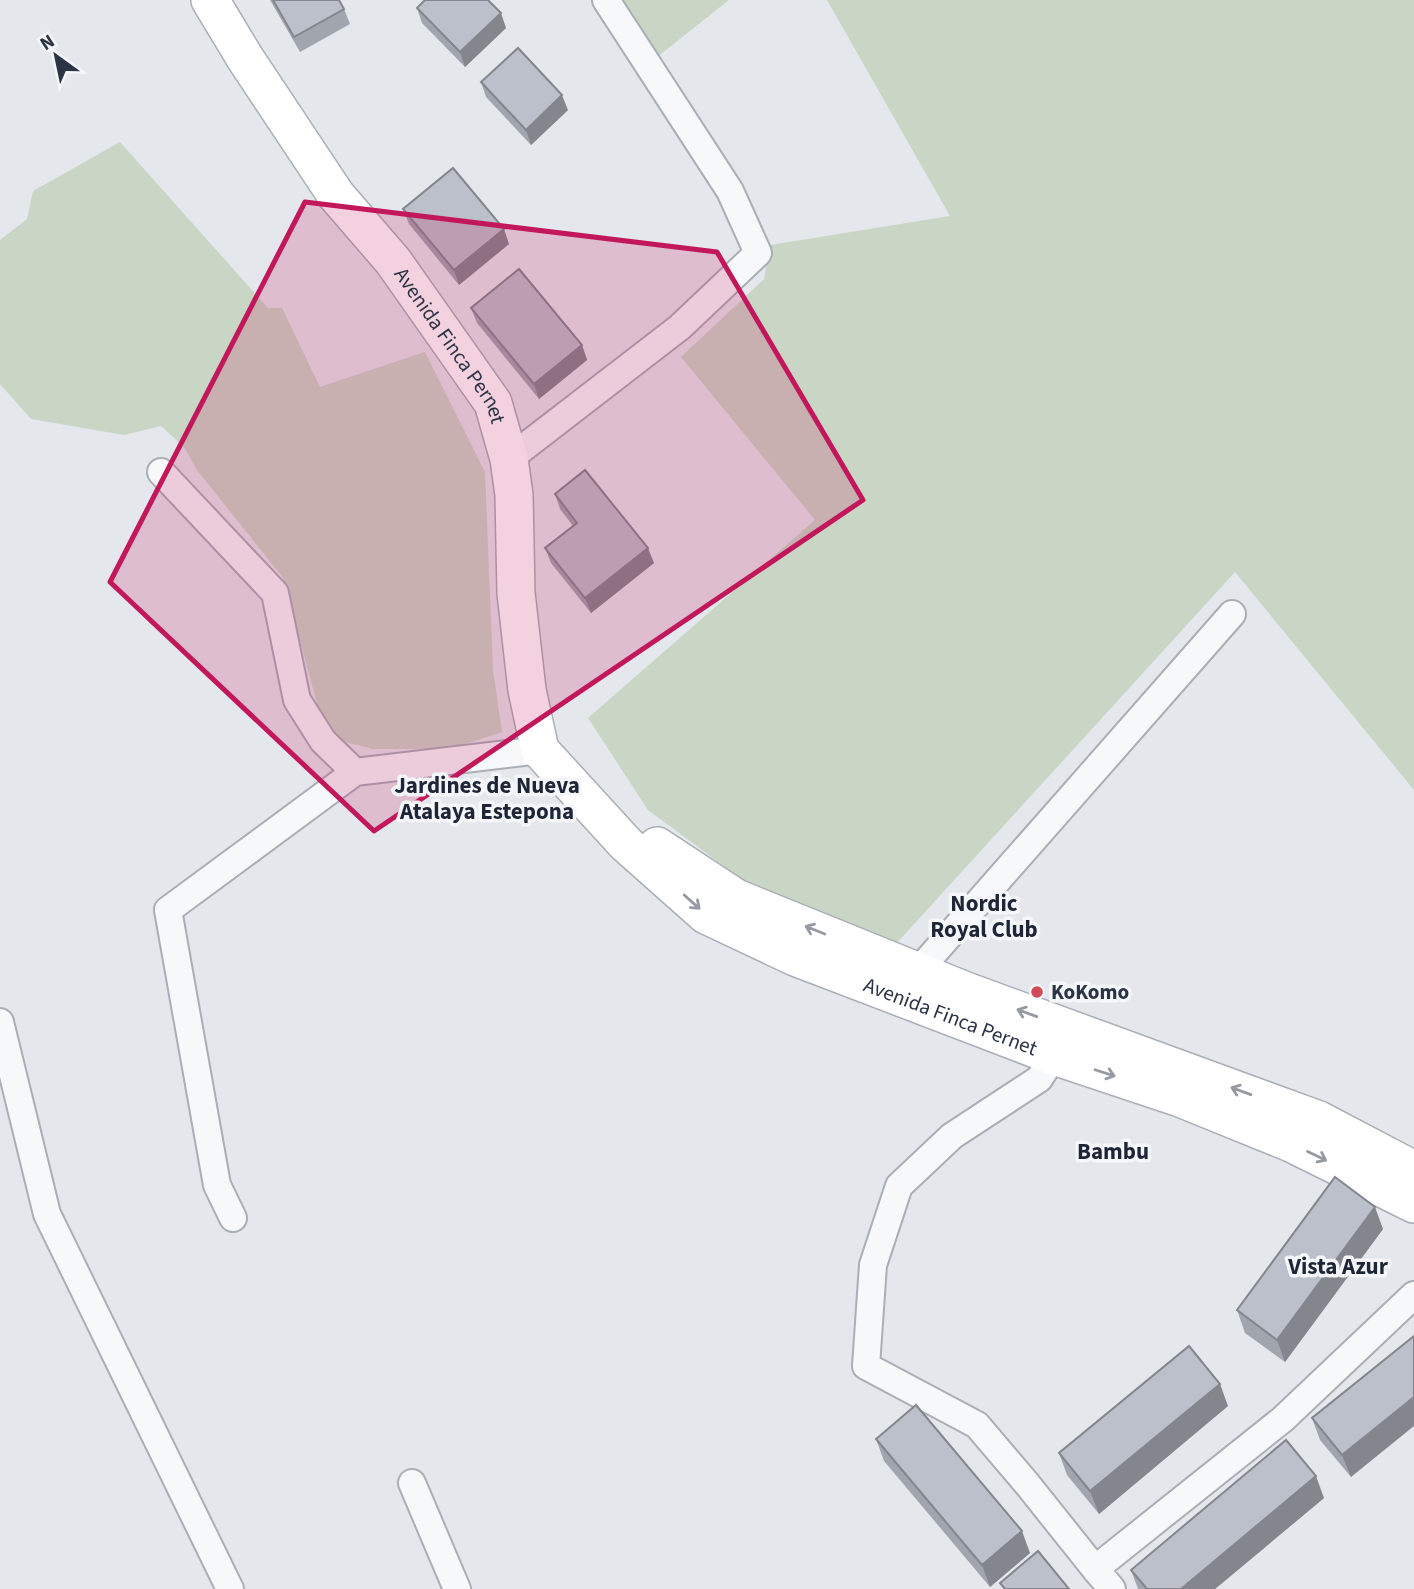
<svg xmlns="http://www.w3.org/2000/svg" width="1414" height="1589" viewBox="0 0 1414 1589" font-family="'Source Sans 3',sans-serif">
<rect width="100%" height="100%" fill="#e4e7ec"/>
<path fill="#c9d6c5" d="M619,0H729L657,57Z
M827,0H1414V790L1235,572L895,945L767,898L648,810L588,718L815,520L681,357L764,279L770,245L950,216Z
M120,142L268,308H282L320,387L425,352L485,472L493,670L502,732L450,749H373L326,737L283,578L197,470L184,447L161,426L124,435L31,419L0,384V240L27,219L33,191Z"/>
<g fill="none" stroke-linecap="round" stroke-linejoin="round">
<g stroke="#a9aeb7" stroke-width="30">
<path id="street" d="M509,459L680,327L758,253L730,191L606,0
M161,472L275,593L297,700L323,741L355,772L540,750
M918,971L1232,614
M0,1022L47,1214L230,1589
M1054,1056L1039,1079L952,1136L899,1186L873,1265L866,1366L977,1425L1028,1485L1095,1569L1283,1419L1414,1295
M233,1218L217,1185L168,910L355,772
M412,1483L457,1589
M1095,1569L1112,1589"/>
</g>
<g stroke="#a9aeb7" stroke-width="40">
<g id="secondary">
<path id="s1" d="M210,0L245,58L336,195L393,261L493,403L509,459L514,495L516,593L527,690L540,750L626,844L706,915L795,957L1054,1056L1180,1098L1291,1143L1414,1204"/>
<path d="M657,846L736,898L966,991L1319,1120L1414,1170"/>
</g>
</g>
<use href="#street" stroke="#f7f8fa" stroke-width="26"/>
<use href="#secondary" stroke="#fff" stroke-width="37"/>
</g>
<path fill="#a1a5ae" d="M270,0H339L344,9L350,24L300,52Z
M417,8L506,28L465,67L422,23Z
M481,82L568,110L531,145L486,97Z
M403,209L509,244L459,285L409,224Z
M471,308L582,345L587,360L539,399L477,323Z
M555,494L654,563L591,613L551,563L545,548L573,526L560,509Z
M1383,1229L1285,1362L1245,1333L1237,1310Z
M1414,1336L1351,1477L1320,1440L1312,1418Z
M1228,1406L1099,1514L1067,1475L1059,1453Z
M876,1439L1030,1553L990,1587L884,1461Z
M1324,1498L1215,1589H1138L1131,1570Z"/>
<path fill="#83868d" d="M501,13L506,28L465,67L460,52Z
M562,95L568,110L531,145L526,130Z
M504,229L509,244L459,285L454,270Z
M582,345L587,360L539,399L534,384Z
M648,548L654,563L591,613L585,598Z
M1375,1207L1383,1229L1285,1362L1277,1340Z
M1220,1384L1228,1406L1099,1514L1090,1491Z
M1414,1397V1426L1351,1477L1342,1455Z
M1316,1476L1324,1498L1215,1589H1181Z
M1022,1531L1030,1553L990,1587L982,1565Z"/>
<path fill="#bbc0ca" stroke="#83868d" stroke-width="2" d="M273,0H339L344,9L294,37Z
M425,0H488L501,13L460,52L417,8Z
M518,48L562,95L526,130L481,82Z
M453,168L504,229L454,270L403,209Z
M519,269L582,345L534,384L471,308Z
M585,470L648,548L585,598L545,548L577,523L555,494Z
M1335,1177L1375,1207L1277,1340L1237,1310Z
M1414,1336V1397L1342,1455L1312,1418Z
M1189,1346L1220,1384L1090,1491L1059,1453Z
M916,1405L1022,1531L982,1565L876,1439Z
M1286,1440L1316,1476L1181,1589H1147L1131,1570Z
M1038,1551L1069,1589H1005L1000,1583Z"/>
<defs><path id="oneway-shaft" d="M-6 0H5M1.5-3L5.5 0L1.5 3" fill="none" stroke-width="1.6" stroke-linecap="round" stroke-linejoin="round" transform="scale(1.75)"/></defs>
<g stroke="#959aa2">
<use href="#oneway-shaft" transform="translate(692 902) rotate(42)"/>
<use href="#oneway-shaft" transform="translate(815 930) rotate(-158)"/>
<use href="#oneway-shaft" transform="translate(1027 1013) rotate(-160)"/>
<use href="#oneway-shaft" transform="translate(1105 1073) rotate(18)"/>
<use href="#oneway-shaft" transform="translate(1241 1091) rotate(-160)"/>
<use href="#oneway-shaft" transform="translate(1317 1156) rotate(26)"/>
</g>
<path fill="#c2185b" fill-opacity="0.2" stroke="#c2185b" stroke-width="5" stroke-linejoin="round" d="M305,202L717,252L863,500L374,831L110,582Z"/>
<circle fill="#d1495b" stroke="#f4f6f9" stroke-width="2.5" cx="1037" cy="992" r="7"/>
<g text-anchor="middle" stroke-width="7" stroke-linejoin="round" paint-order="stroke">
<g font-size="21" fill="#2b3445" stroke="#f4f6f9">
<text dy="7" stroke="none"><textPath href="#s1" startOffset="422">Avenida Finca Pernet</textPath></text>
<text dy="7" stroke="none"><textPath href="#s1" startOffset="1344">Avenida Finca Pernet</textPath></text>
</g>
<g font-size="21" font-weight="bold" fill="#2b3445" stroke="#f4f6f9" text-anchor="start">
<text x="1051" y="999">KoKomo</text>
</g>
<g font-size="23" font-weight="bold" fill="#1d2536" stroke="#f4f6f9">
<text x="487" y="793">Jardines de Nueva<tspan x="487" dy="26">Atalaya Estepona</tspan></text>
<text x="984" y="911">Nordic<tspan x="984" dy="26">Royal Club</tspan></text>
<text x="1113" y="1159">Bambu</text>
<text x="1338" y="1274">Vista Azur</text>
</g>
</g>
<g transform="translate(56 56) rotate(327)" stroke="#f4f6f9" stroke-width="5" paint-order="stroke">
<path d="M0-5L12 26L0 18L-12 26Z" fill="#2b3445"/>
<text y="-10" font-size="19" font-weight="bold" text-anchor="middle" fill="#2b3445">N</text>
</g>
</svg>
